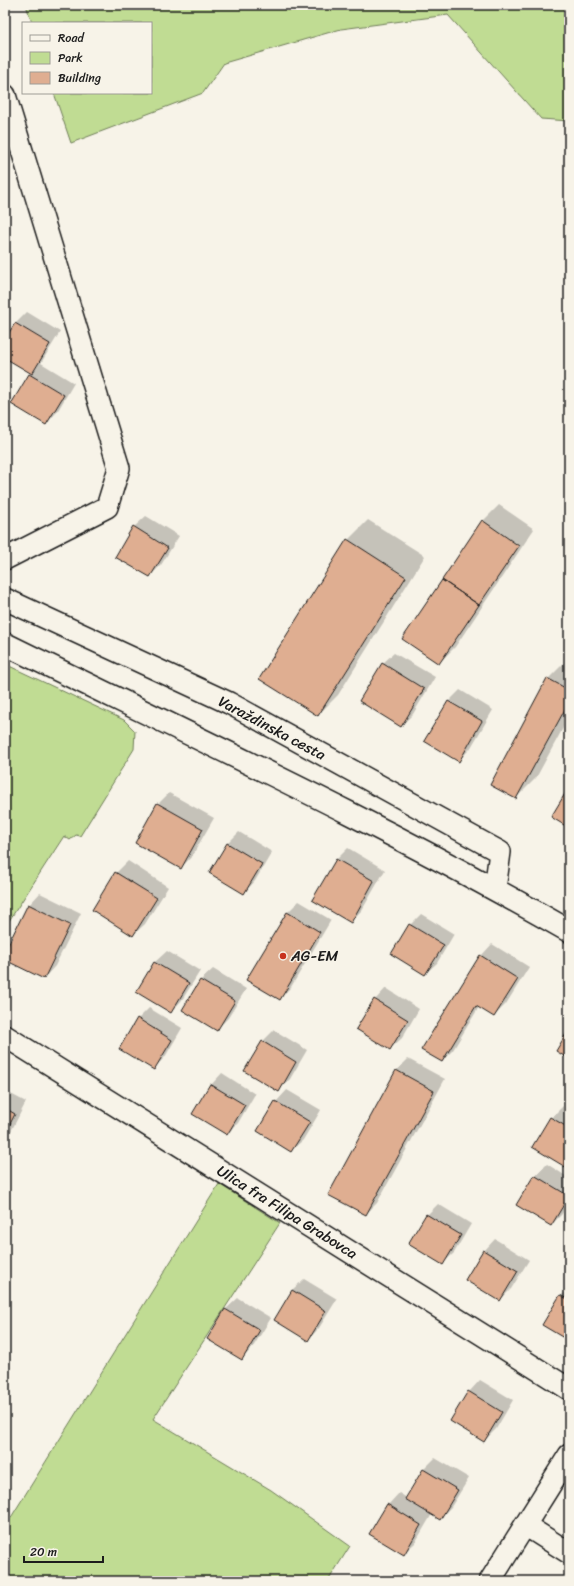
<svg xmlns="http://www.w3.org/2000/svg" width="574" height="1586" viewBox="0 0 574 1586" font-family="Sriracha,sans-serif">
<rect width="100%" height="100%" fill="#f7f3e8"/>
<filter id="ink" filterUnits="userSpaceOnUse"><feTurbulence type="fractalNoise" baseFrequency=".025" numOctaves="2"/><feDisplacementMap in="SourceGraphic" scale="8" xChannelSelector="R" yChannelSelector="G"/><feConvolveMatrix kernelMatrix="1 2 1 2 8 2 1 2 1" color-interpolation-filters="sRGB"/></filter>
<g filter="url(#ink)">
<path fill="#c0dc93" stroke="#6e7c58" d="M26,5H569V121L541,119L448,15L341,29L224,63L203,93L71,143L54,93H151V23H32Z
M5,664L124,720L135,731L134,749L80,836L76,835L70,840L64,836L5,927Z
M219,1184L280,1223L153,1419L271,1490L350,1546L328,1581H5V1527Z"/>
<path fill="#0003" d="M27,312L60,332L41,363L74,383L57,412L46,424L12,404L32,373L5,356V341L16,323Z
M499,505L534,529L455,647L439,663L483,521Z
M146,516L179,536L161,565L150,576L134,527Z
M368,520L425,556L338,695L318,715L348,540Z
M394,653L435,677L413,714L401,726L382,664Z
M568,659L569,717L536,778L516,798L548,679Z
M460,690L493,710L470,749L459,760L425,741L449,701Z
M169,793L214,818L192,856L181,868L158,804Z
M239,832L272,852L255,881L244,893L210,873L228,843Z
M348,848L385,870L362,910L351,921L336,860Z
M128,861L168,887L145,924L133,935L116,873Z
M40,893L81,913L55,966L44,978L5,959V953L29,905Z
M299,901L331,920L291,987L280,998L287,913Z
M421,914L454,934L437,963L425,974L410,925Z
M492,944L529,967L506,1004L494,1016L479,1007L453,1050L442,1061L481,956Z
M167,951L200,971L182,1000L171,1012L138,991L155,962Z
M213,969L246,989L228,1018L217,1029L183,1009L201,980Z
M386,988L419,1009L402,1038L390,1049L375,1000Z
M149,1008L182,1028L165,1057L154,1068L138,1019Z
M274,1030L307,1050L290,1079L278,1091L245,1070L263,1041Z
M408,1059L445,1079L377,1203L366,1214L329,1194L397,1070Z
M222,1073L255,1094L238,1123L227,1134L211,1085Z
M287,1090L321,1110L303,1140L291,1151L276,1102Z
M5,1091L26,1102L5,1143Z
M563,1106L569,1110V1165L551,1118Z
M547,1164L569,1178V1202L562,1214L551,1225L535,1176Z
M438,1204L471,1224L454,1253L442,1264L427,1215Z
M495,1239L529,1260L511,1289L500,1300L484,1251Z
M304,1279L337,1299L319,1328L308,1340L292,1290Z
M569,1288V1340L561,1296Z
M238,1298L271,1318L253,1347L242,1359L209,1339L226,1309Z
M480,1380L513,1400L496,1429L484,1441L469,1392Z
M435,1458L469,1478L451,1507L440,1518L432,1514L415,1543L403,1554L388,1505L399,1493L407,1498L424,1469Z"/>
<path fill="#dfae91" stroke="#1c1c1c" d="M15,323L50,344L32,374L5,358V339Z
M29,374L64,395L46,425L11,404Z
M482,520L519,546L479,605L442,580Z
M133,526L168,548L150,577L115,557Z
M347,539L406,577L318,716L259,679Z
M442,580L479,605L439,664L402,639Z
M382,663L424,689L401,727L359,701Z
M547,678L569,690V702L516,799L490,785Z
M448,701L482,721L459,762L424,741Z
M569,787V828L551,817Z
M157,803L203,829L181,869L135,843Z
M227,843L262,864L244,894L209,873Z
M336,859L374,881L351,923L312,900Z
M115,872L157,898L133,936L92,910Z
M28,904L70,925L44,979L5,960V951Z
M287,912L320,932L280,1000L246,980Z
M409,924L444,945L425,975L391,954Z
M480,955L518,979L494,1017L476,1006L442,1062L421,1050Z
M154,962L189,983L171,1013L136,992Z
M200,980L235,1001L217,1031L182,1010Z
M374,999L408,1020L390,1050L356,1029Z
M137,1018L172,1040L154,1070L119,1049Z
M569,1029V1059L556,1051Z
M262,1041L296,1062L279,1092L244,1071Z
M396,1070L434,1091L366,1215L328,1195Z
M210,1084L245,1105L227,1135L192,1114Z
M275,1101L310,1122L291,1152L257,1131Z
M5,1108L15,1114L5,1134Z
M550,1117L569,1128V1165L567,1168L532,1147Z
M534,1175L569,1196L551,1226L516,1205Z
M426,1214L461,1235L443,1265L408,1244Z
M483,1250L518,1271L500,1301L465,1280Z
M292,1290L326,1311L308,1341L274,1320Z
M560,1295L569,1300V1341L542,1325Z
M225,1309L260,1330L242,1360L207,1339Z
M468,1391L502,1412L484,1442L450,1421Z
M423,1469L458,1490L440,1520L405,1499Z
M387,1504L421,1525L404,1555L369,1534Z"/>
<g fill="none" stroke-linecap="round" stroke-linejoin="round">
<g stroke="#1c1c1c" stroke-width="24">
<path id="minor" d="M5,95L119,468L107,507L5,559
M5,599L229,703L500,852L495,889
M5,1036L569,1389
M525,1525L569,1553
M490,1581L569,1455"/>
</g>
<g stroke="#1c1c1c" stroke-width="25">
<path id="secondary" d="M5,644C194,737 386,826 569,931"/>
</g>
<use href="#minor" stroke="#f7f3e8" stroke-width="21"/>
<use href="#secondary" stroke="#f7f3e8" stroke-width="22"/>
</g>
</g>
<circle fill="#c8321e" stroke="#f7f3e8" stroke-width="1.5" cx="283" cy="956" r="4"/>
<g text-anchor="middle" stroke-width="3" stroke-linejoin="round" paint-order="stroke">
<g font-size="15" fill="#1c1c1c" stroke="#f7f3e8">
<text transform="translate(272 728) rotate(28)" y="5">Varaždinska cesta</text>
<text transform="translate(287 1212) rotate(32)" y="5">Ulica fra Filipa Grabovca</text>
</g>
<g font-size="15" fill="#1c1c1c" stroke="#f7f3e8" text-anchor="start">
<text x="291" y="961">AG-EM</text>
</g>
</g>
<rect width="574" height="1586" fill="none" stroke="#f7f3e8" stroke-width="20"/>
<rect x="10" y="10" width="554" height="1566" fill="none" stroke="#1c1c1c" stroke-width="1.5" filter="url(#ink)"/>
<rect x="22" y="22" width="130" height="72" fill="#f7f3e8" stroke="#9f9d96"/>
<rect x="30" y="35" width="20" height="6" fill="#f7f3e8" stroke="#9f9d96"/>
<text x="58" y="42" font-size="12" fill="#1c1c1c">Road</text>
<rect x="30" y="52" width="20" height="12" fill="#c0dc93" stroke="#9f9d96"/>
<text x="58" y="62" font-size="12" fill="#1c1c1c">Park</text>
<rect x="30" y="72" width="20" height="12" fill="#dfae91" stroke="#9f9d96"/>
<text x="58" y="82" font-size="12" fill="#1c1c1c">Building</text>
<path d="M24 1556v6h79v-6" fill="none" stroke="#1c1c1c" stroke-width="2"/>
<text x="30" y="1556" font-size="12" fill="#1c1c1c" stroke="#f7f3e8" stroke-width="3" paint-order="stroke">20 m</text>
</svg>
